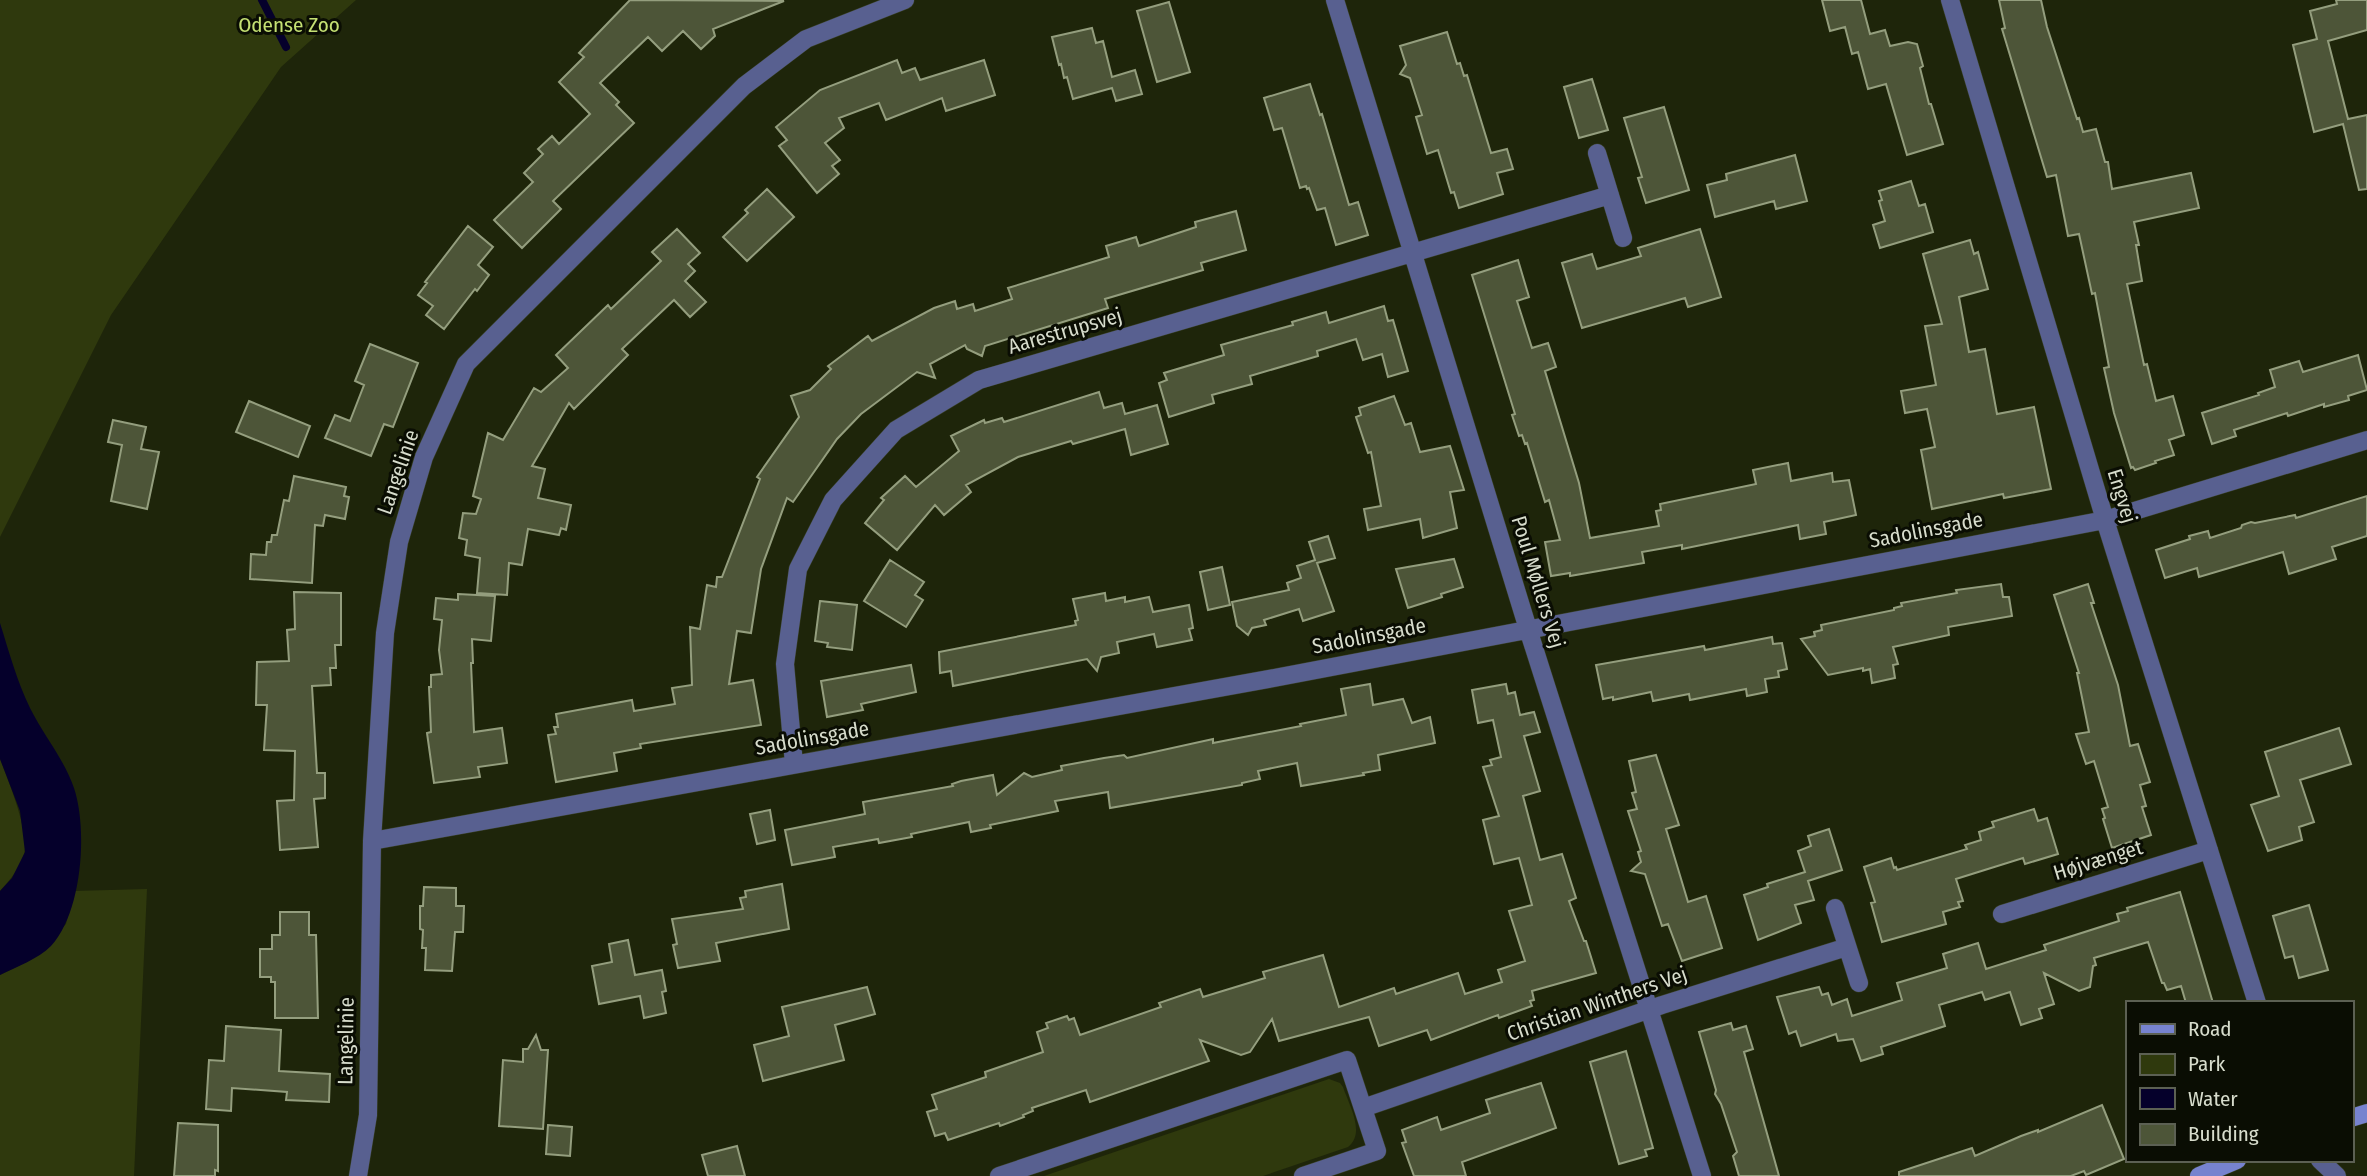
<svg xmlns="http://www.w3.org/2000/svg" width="2367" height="1176" viewBox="0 0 2367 1176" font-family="'Fira Sans Condensed',sans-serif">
<rect width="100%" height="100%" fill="#1e250a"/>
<path fill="#2f390d" d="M0,0H356L281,67L111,315L0,537Z
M0,759C8,780 30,833 24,854C20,868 10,880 0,891Z
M147,889L134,1176H0V975L32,959L66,924L74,891Z
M1329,1079L1340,1083L1343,1087C1349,1105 1366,1133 1348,1147L1263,1176H1044Z"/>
<path fill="#05002b" d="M0,623C9,652 17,681 30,708C44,736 64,759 74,788C88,830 82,913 51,946C38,959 16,967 0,975V891L12,878L25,852L20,811L0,759Z"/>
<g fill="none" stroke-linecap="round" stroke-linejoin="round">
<path stroke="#05002b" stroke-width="8" d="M262,0L286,47"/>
</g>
<path fill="#4d5538" stroke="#949e7e" stroke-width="2" d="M630,0L784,1L713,29L715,36L701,49L683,31L662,51L648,37L600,83L619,102L616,105L634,123L553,201L561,209L522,248L494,220L533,182L524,173L543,154L538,149L552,136L559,144L590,114L559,82L584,57L579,53Z
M1822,0H1861L1870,34L1885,30L1890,46L1908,42L1917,44L1923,66L1920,68L1929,104H1931L1943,144L1907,155L1886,84L1868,89L1858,52L1852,54L1845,27L1830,31Z
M1999,0H2041L2047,27L2077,119L2079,118L2083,132L2096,129L2105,162H2108L2112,189L2191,173L2199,208L2134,222L2139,245H2136L2142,281L2127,284L2144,365L2147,364L2156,401L2173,396L2184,435L2169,440L2174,455L2155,461L2156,463L2135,470L2133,467L2131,468L2114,413L2104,368L2109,367L2095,293L2092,294L2079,234L2068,236L2056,175L2047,177L2002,29L2005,28Z
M2336,0H2367V30L2328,41L2348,119L2367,115V189L2359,190L2343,124L2314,132L2293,45L2317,39L2310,11L2337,4Z
M1169,2L1190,72L1157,82L1137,11Z
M1092,28L1096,43L1103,41L1112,77L1135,70L1142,94L1116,101L1112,88L1073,99L1067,77L1064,78L1061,64L1059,65L1052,37Z
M1447,32L1457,64L1460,63L1464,76L1467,75L1491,153L1507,149L1513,169L1497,173L1503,194L1459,208L1454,192L1451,193L1438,150L1427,154L1416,117L1422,115L1410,78L1400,74L1406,65L1400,46Z
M897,60L902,73L915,68L920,80L984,60L995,95L946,111L942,98L886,120L879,103L839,118L844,128L825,143L840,160L832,166L839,174L817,193L779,146L787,140L776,127L820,90Z
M1592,79L1608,130L1579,138L1564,87Z
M1310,84L1320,115L1322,114L1349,205L1358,202L1368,235L1336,245L1325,208L1317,210L1309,188L1307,189L1306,186L1300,188L1282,128L1274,130L1264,98Z
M1664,107L1689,190L1646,203L1638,178L1642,177L1624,118Z
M1795,155L1807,201L1776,209L1774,201L1715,217L1707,185L1727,180L1726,174Z
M1911,181L1919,206L1925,204L1933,232L1880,248L1873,225L1885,221L1879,201L1882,200L1879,191Z
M767,189L794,217L747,261L723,237L748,213L745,210Z
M1236,211L1246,250L1201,263L1203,270L1105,299L1108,308L985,346L982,356L967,349L965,345L930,364L935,378L917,372L861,414L837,439L793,502L787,498L761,569L751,633L737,631L729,684L753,680L761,725L640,744L641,748L614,753L617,771L556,782L548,735L556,734L554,727H558L556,714L632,700L634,711L675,704L672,688L692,685L690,627L700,629L707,585L716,587L717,577H722L760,479L757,477L799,417L791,396L810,390L831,369L828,366L868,336L872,341L934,308L955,301L957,309L973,304L975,311L1012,299L1008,288L1109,257L1106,246L1136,237L1139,246L1196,227L1195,222Z
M468,226L493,247L478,265L489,275L477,291L475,289L444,329L426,315L433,306L418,295L427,283L425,282Z
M677,229L700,253L688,264L695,271L685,281L706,302L690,317L674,300L622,349L628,355L574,409L569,403L532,466L545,469L538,498L571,505L566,530L561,528L559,535L528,529L522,565L509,563L507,595L477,593L480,558L465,555L467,540L459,538L463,513L476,514L481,499L473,496L488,433L503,440L534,388L541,392L568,368L556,355L608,305L611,309L661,261L652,252Z
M1700,229L1721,297L1688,307L1685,298L1582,328L1562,263L1592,254L1597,269L1641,256L1638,248Z
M1970,240L1974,254L1978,252L1988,289L1959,297L1969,352L1985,349L1997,414L2034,407L2051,489L2004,498L2003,494L1932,509L1921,450L1935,447L1927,409L1905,413L1901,391L1936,385L1925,326L1942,324L1923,254Z
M1518,260L1529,297L1517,301L1532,348L1548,343L1556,367L1545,371L1579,483L1590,538L1659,526L1656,511L1661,510L1660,504L1756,484L1753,470L1788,463L1791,481L1832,473L1833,482L1849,480L1856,515L1824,522L1826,534L1800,539L1798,525L1682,549V545L1642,552L1644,563L1570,576V573L1551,576L1545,542L1560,540L1549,500L1545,502L1527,443L1525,444L1522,435L1519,436L1512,415L1515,414L1472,275Z
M1384,306L1388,321L1393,320L1408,371L1388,377L1382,354L1363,360L1356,339L1317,351L1318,356L1250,376L1252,384L1212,395L1214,403L1169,417L1159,383L1167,380L1164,373L1224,355L1221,345L1293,325L1292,322L1326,312L1329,323Z
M370,344L418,363L393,427L384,424L371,456L325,438L335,415L350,421L364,385L355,381Z
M2358,355L2367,390L2348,396L2349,400L2324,407V404L2288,416L2287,413L2234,430L2236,436L2212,444L2202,413L2259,395L2258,393L2275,387L2270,370L2299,361L2303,372Z
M1099,392L1104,408L1122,403L1125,414L1157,405L1168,444L1131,455L1125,429L1073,444L1071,441L1018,457L966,485L971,492L944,515L935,505L897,550L865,523L884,500L881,498L905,476L916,487L959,451L951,436L984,420L985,423L1002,418L1004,422Z
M1394,396L1405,425L1411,423L1420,452L1450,446L1464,490L1450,492L1457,528L1423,538L1420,519L1368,530L1364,509L1381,506L1371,452L1368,453L1356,417L1361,415L1359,408Z
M249,401L310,426L298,457L236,432Z
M113,420L146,427L141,449L159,452L147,509L111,501L122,445L108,442Z
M294,476L346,487L344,496L349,497L345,519L325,515L323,526L315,525L312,583L250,579L251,554L266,555L267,542H271L272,535H277L284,500L289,501Z
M2367,496V536L2332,547L2336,559L2289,574L2283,552L2199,577L2197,568L2165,578L2156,550L2190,539L2189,536L2208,531L2210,538L2241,528L2242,525L2251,522L2255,523L2295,515L2296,518Z
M1328,536L1335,558L1317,563L1334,611L1303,621L1299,609L1264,620L1266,625L1252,628L1248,635L1237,626L1232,602L1289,590L1287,583L1301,578L1297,566L1315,560L1309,542Z
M1454,559L1463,587L1441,594L1442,597L1408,608L1396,569Z
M890,560L924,582L915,595L923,600L906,627L864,601Z
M1222,567L1230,605L1208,610L1200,572Z
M2001,584L2003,597H2009L2012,616L1948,627L1949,635L1893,647L1898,664L1893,665L1895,678L1872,683L1870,669L1863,671V668L1828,675L1801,639L1815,636L1814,632L1822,630L1821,625L1894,610V608L1902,606L1901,603L1957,593L1956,590Z
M2088,584L2094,603H2091L2118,685L2130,746L2138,744L2150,782L2140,785L2146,806L2142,807L2151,835L2112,848L2103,819L2105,818L2102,809L2108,807L2094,761L2086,764L2076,734L2089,732L2077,673H2079L2054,595Z
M294,592L341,593V645H335L336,668H330L331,685L312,686L317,773H325V798L314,799L318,847L280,850L277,801L294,800L295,751L264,750L267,705H256L257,662L289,661L287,630L295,629Z
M1105,593L1106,601L1125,597V602L1149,597L1153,612L1189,605L1193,628L1189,629L1192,640L1157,647L1154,634L1117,642L1119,653L1101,657L1097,671L1087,659L953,686L951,671L940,673L939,652L1076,625L1075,621L1078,620L1073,599Z
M458,594L495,596L491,641L472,639L473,663H471L474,732L502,728L507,763L478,767L480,777L434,783L427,733L431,732L429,687H431V675L442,674L439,650L442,620L434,619L436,598L458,600Z
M820,601L857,605L852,650L827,647L828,643L815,641Z
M1772,637L1773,644L1782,643L1787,669L1778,671L1779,677L1765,679L1767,692L1747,696L1746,689L1690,700L1689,694L1653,701L1651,692L1613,700V697L1603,699L1596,665L1704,646L1705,650Z
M911,665L916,692L861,704L863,710L827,717L821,681Z
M1370,684L1373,705L1403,699L1412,723L1430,717L1435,743L1378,755L1380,770L1363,773L1364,775L1301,786L1297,763L1258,771L1260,779L1242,783V785L1110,808L1108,792L1055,801L1058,811L990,825L991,828L971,832L969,822L911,834L912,837L879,843L878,839L833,847L835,857L792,865L785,830L865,814L863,802L953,786L952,784L961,781L993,775L997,795L1024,773L1032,777L1062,770L1061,766L1104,758L1124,755L1127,758L1213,739V743L1301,726L1300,724L1346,715L1341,689Z
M1506,684L1508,694L1515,692L1520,715L1534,712L1540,732L1524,736L1540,791L1523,796L1540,860L1562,854L1576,898L1569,901L1584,941H1586L1596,973L1532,991L1534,1000L1530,1001L1532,1006L1499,1018L1498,1015L1431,1040L1427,1030L1379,1046L1369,1017L1279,1041L1272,1019L1250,1052L1241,1055L1200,1040L1209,1061L1090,1102L1086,1090L1032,1108L1033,1111L1023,1115L1024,1117L1000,1126L999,1123L948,1140L945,1133L935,1136L927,1112L937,1109L932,1095L986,1077L985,1072L1043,1052L1037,1032L1048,1028L1046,1023L1067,1016L1069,1020L1074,1018L1080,1035L1161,1007L1159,1003L1200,989L1203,997L1265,978L1263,972L1323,955L1339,1007L1394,988L1396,994L1458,973L1465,994L1502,982L1498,970L1525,961L1509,911L1532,905L1519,858L1494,864L1483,820L1499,816L1483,767L1492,765L1490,760L1501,757L1493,720L1478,723L1472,690Z
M2339,728L2351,764L2300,780L2314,822L2299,827L2302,840L2268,851L2251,805L2279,796L2265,752Z
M1656,755L1679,825L1666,829L1688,902L1706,896L1722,948L1682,961L1668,924L1662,926L1645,874L1631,871L1641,862L1638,852L1641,851L1628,811L1637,809L1632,793L1636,792L1629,761Z
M2034,809L2038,821L2047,818L2058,854L2025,864L2023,858L1956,879L1963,901L1958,902L1960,907L1943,912L1946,924L1882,942L1871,903L1875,902L1864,867L1891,858L1894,868L1896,867L1897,870L1967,849L1965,845L1981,840L1979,832L1994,827L1992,822Z
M770,810L775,840L757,844L750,814Z
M1829,829L1842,870L1808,881L1814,900L1795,905L1801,923L1758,940L1744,895L1768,887L1767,884L1805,872L1798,851L1811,846L1808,836Z
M782,884L789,929L716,943L720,961L678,968L673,945L677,944L672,919L743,909L740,898L746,897L745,891Z
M424,887L456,888V906H464L463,932H455L452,971L425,970L426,948H422L423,930L420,929V906H423Z
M2180,892L2213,1003H2186L2181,986L2167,990L2164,983H2162L2148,942L2094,958L2096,965L2093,966L2090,987L2079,991L2044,973L2054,1004L2039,1009L2042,1018L2021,1025L2010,992L1985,1000L1982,992L1939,1005L1945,1026L1881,1047L1883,1054L1861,1061L1853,1039L1838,1041L1836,1034L1801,1046L1796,1031L1789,1034L1777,997L1819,987L1822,995L1828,993L1832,1005L1847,999L1852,1016L1902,1000L1897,983L1947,968L1943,954L1978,943L1986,969L2046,950L2044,945L2119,921L2117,914L2128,911L2127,908Z
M2309,905L2328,970L2299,978L2293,956L2285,958L2273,916Z
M280,912H309V935H316L318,1018H275V982H271V977H260V949H272V935H280Z
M628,940L635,975L662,970L666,991L662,992L666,1013L644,1018L640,996L599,1004L592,966L612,962L609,944Z
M867,987L875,1014L835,1025L844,1060L763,1081L754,1045L789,1036L782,1007Z
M1731,1023L1733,1030L1746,1026L1753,1049L1744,1052L1779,1176H1739L1733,1156L1737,1152L1721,1104L1715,1094L1716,1090L1699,1032Z
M226,1026L281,1030L279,1071L330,1074L329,1102L286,1100L287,1092L232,1088L231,1111L206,1109L209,1060L224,1061Z
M536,1035L541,1050H548L543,1129L499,1126L503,1060L523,1062V1049H528Z
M1626,1051L1653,1148L1645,1150L1647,1156L1619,1164L1590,1062Z
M1541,1083L1556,1128L1462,1162L1466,1176H1414L1402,1143L1406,1142L1402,1130L1437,1117L1441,1130L1490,1113L1486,1100Z
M2102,1105L2124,1159L2086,1175L2084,1171L2071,1176H1899V1172L1972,1148L1975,1156L2021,1136L2038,1130V1132Z
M178,1123L218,1125V1171L215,1170V1176H174Z
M548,1125L572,1127L570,1156L546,1154Z
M737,1146L745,1176H708L702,1155Z"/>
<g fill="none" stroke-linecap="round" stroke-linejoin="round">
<g stroke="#383f25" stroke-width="19">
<path id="street" d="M1335,0L1528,629L1702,1176
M1950,0L2105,520L2257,1003
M1597,153L1623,238
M794,764L785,664L798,569L833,500L896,430L979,380L1610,195
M372,841L1274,678L2105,520L2367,440
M1835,908L1859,983
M2002,914L2209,850
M1363,1108L1662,1005L1847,947
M2320,1160L2337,1176
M358,1176L368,1115L372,841L385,633L399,542L424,457L466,364L744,86L806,39L905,0
M999,1176L1347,1060L1377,1151L1303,1176"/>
</g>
<g stroke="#383f25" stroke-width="19">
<path id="secondary" d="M2351,1118L2367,1113
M2199,1176L2237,1160"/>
</g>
<use href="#street" stroke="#586090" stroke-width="18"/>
<use href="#secondary" stroke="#7783cf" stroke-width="18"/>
</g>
<g text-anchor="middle" stroke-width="6" stroke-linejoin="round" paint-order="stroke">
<g font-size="21" fill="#c4e073" stroke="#0a0d03">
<text x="289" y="32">Odense Zoo</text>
</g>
<g font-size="21" fill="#d7dccc" stroke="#0a0d03">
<text transform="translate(1065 331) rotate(-16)" y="7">Aarestrupsvej</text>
<text transform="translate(398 472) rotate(-71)" y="7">Langelinie</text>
<text transform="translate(2122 496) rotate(73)" y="7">Engvej</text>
<text transform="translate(1926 530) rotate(-11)" y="7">Sadolinsgade</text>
<text transform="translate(1538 582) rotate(73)" y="7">Poul Møllers Vej</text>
<text transform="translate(1369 636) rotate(-11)" y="7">Sadolinsgade</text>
<text transform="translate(812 738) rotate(-10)" y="7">Sadolinsgade</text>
<text transform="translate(2098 860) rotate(-17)" y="7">Højvænget</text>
<text transform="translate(1597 1004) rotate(-19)" y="7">Christian Winthers Vej</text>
<text transform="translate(346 1041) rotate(-89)" y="7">Langelinie</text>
</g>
</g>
<rect x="2126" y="1001" width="228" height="161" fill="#0a0d03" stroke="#5c6053" stroke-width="2"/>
<rect x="2140" y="1024" width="35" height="10" fill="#7783cf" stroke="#5c6053" stroke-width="2"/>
<text x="2188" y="1036" font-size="21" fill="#d7dccc">Road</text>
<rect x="2140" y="1054" width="35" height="21" fill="#2f390d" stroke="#5c6053" stroke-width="2"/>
<text x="2188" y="1071" font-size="21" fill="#d7dccc">Park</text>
<rect x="2140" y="1088" width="35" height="21" fill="#05002b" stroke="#5c6053" stroke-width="2"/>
<text x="2188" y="1106" font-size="21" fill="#d7dccc">Water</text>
<rect x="2140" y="1124" width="35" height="21" fill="#4d5538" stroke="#5c6053" stroke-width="2"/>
<text x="2188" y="1141" font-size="21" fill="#d7dccc">Building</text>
</svg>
